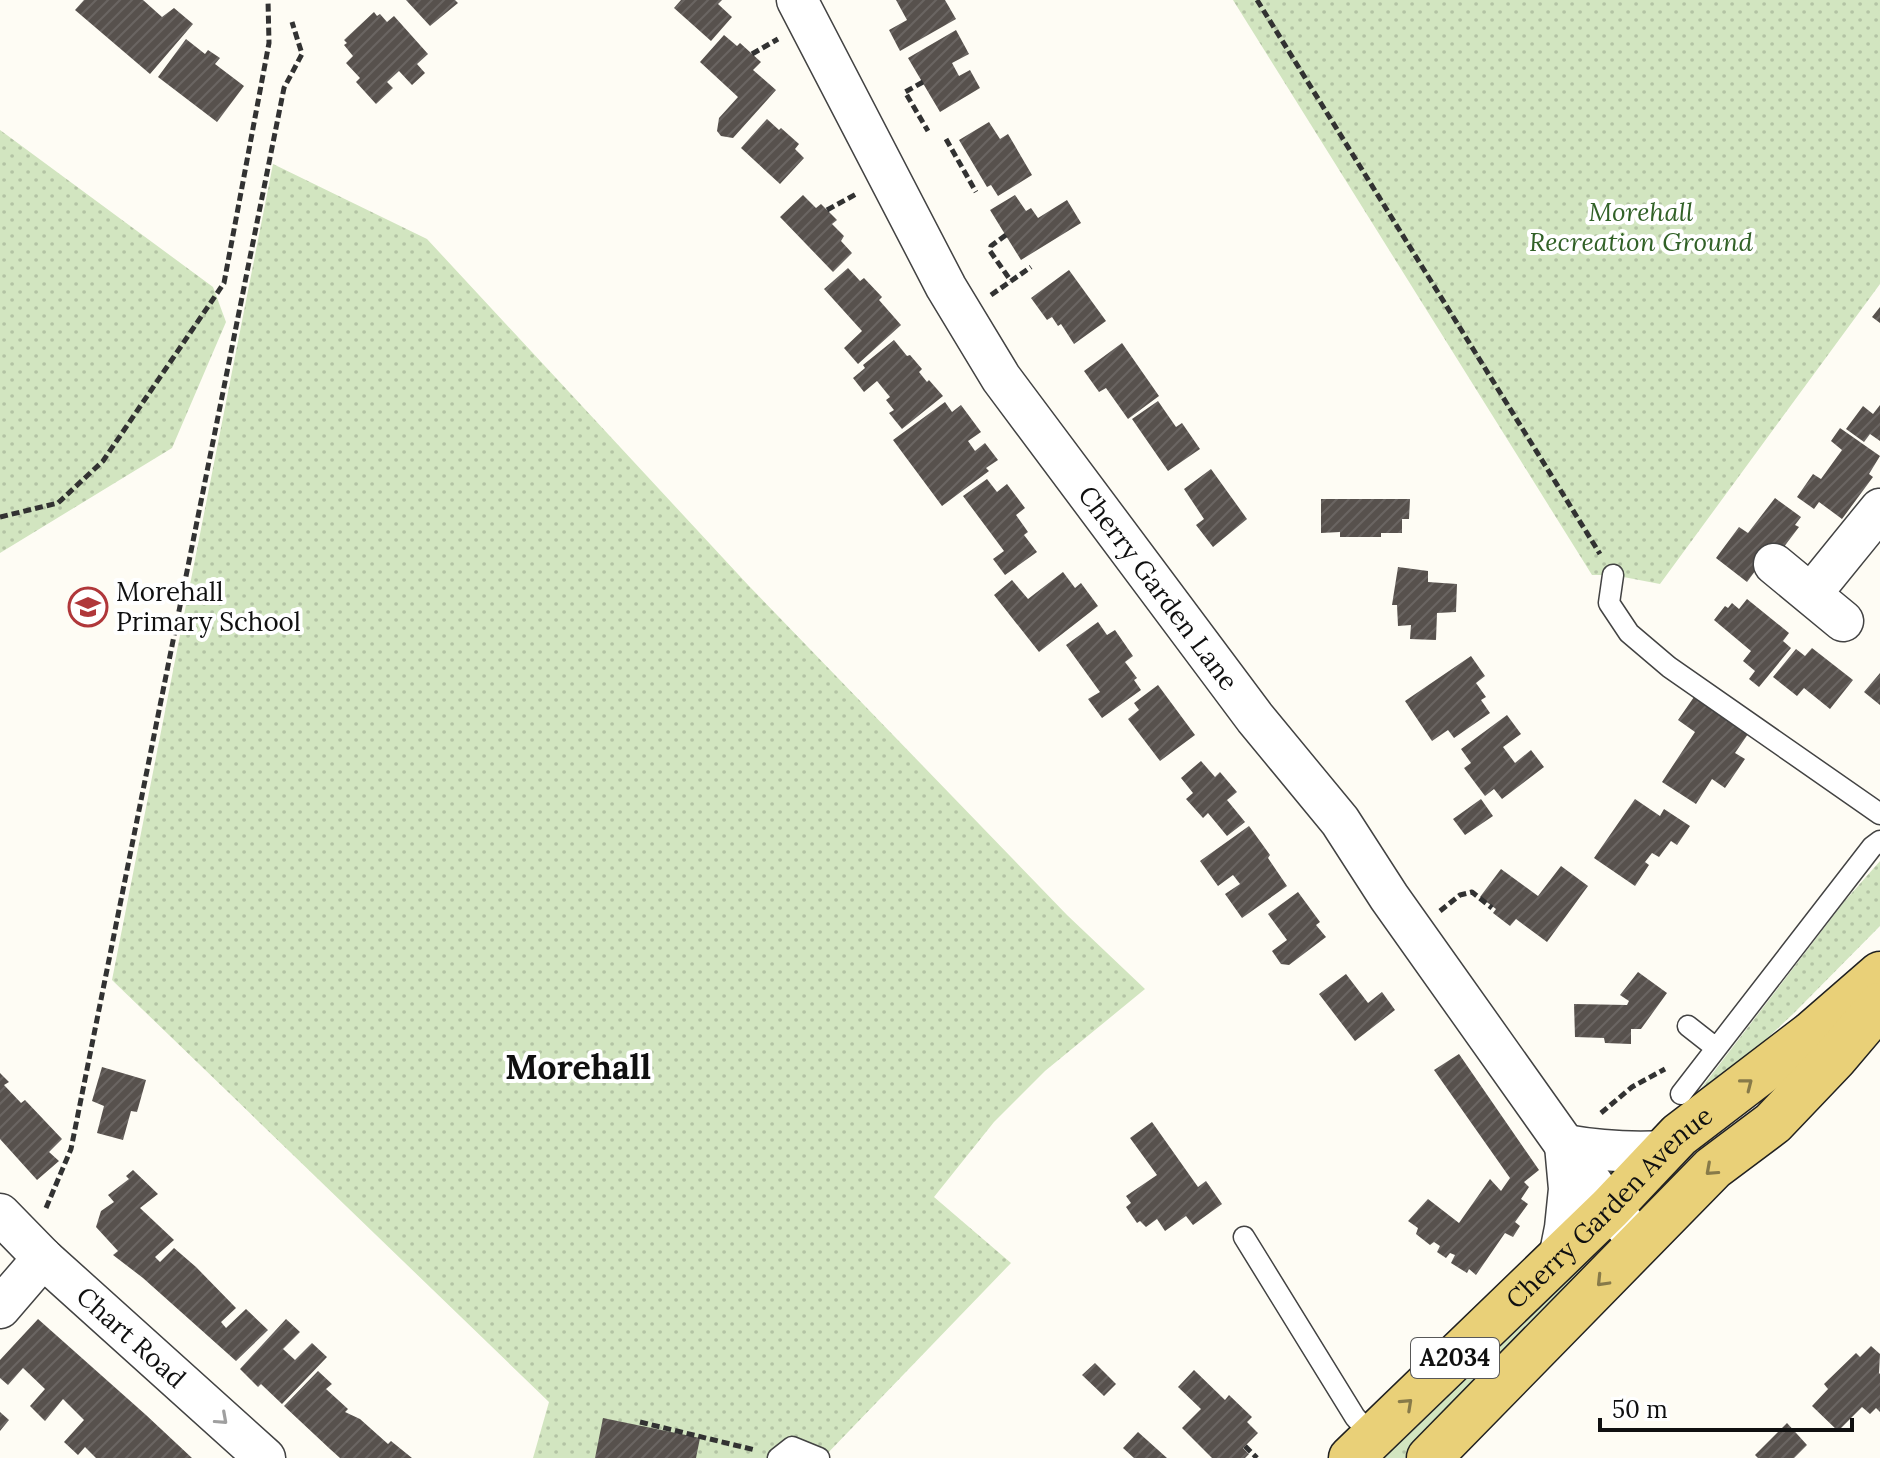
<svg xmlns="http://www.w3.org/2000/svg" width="1880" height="1458" viewBox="0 0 1880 1458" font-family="Lora,serif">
<defs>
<pattern id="grass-dots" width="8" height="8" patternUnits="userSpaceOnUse" patternTransform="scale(2)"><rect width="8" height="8" fill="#d2e5c0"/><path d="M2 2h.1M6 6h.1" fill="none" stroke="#b3c3a4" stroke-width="1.8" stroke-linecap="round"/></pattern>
<pattern id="building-hatch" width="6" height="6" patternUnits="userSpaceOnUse" patternTransform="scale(2)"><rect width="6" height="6" fill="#57514d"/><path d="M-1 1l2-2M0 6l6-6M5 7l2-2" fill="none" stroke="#6a6562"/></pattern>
</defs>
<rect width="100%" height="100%" fill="#fefcf4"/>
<path fill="url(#grass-dots)" d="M1233,0H1880V284L1660,584L1613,575H1592Z
M0,130L213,287L226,322L172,448L0,553Z
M273,164L427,239L749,586L1067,915L1145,989L1045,1071L994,1122L934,1197L1011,1263L823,1458H533L549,1402L112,980Z
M1880,861V926L1793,1014L1686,1114L1683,1112L1844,902Z
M1589,1258L1591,1263L1588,1272L1405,1458H1372Z"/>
<path fill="url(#building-hatch)" d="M84,0H143L162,17L174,8L193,24L150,74L75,10Z
M406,0H455L458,3L430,26Z
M681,0H722L718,4L732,17L711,41L674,8Z
M896,0H945L956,19L900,51L889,30L907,20Z
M374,12L377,16L380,14L387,22L394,16L428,54L417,64L425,73L412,85L399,71L387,82L393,88L376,104L356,82L360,78L346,63L353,56L344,45L347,43L344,40Z
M956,30L969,54L952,63L959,76L970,70L980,88L940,112L908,58Z
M724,35L737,46L740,43L761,62L753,70L776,90L733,138L721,136L717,131L719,118L738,97L700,62Z
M186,39L205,54L208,50L220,58L215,64L244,86L217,122L158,77Z
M767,119L779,130L781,128L799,144L795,149L804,158L780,184L741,148Z
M989,122L1000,139L1008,134L1032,175L998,196L991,185L987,187L959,140Z
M803,195L816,208L821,204L837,220L832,224L844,236L841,241L852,253L833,272L780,217Z
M1015,195L1026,211L1031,208L1038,218L1067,200L1081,223L1021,260L990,210Z
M848,268L860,281L864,278L882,297L879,300L901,325L858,364L844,348L862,331L824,289Z
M1069,270L1106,321L1074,344L1061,324L1058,326L1052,317L1047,320L1031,298Z
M1880,307V323L1872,317Z
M894,340L907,356L910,355L922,369L919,372L927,382L929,380L943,396L902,429L889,413L894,410L886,400L890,397L877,381L864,392L853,378L865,368L863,365Z
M1122,343L1159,396L1128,419L1106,388L1099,392L1084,371Z
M1158,401L1176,427L1182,423L1200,449L1168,471L1132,419Z
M945,402L952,412L961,405L981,432L968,441L975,451L985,443L998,460L986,468L989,471L942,506L893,440Z
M1880,405V441L1870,434L1864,442L1846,429L1863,406L1873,414Z
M1840,428L1880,456L1869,474L1873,477L1842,519L1819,502L1814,509L1797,497L1813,474L1821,479L1842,450L1831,441Z
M1211,469L1247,519L1213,547L1196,525L1204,519L1184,489Z
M987,479L997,492L1007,484L1025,508L1016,515L1028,532L1024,535L1037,552L1005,575L993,559L1004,551L963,496Z
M1775,498L1801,517L1795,525L1799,527L1768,568L1761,563L1747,582L1716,558L1739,527L1748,533Z
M1321,499H1410L1409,519H1402V533H1381V537H1340V532L1321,533Z
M1398,567L1428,571V582L1457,584L1456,612L1437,613L1436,640L1410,639L1411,625L1398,626L1397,605H1392Z
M1063,572L1075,588L1081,583L1098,606L1039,652L994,595L1012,580L1028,599Z
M1747,599L1789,633L1783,641L1791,648L1759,687L1749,679L1755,671L1743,661L1751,651L1714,620L1725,606L1728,608L1732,603L1739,609Z
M1098,622L1107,635L1115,630L1133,656L1125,662L1137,678L1134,680L1141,690L1102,718L1088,699L1100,692L1066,645Z
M1812,648L1853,680L1830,709L1804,688L1797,696L1773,677L1796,649L1805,656Z
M1471,656L1485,676L1476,683L1486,697L1481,700L1490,713L1454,738L1448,730L1432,741L1405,701Z
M1880,673V705L1864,692Z
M1158,685L1195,735L1160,761L1128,719L1139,710L1134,703Z
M1694,697L1748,734L1735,753L1745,759L1725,788L1712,779L1696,804L1662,782L1695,732L1678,720Z
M1507,715L1521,734L1503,747L1515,763L1531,750L1544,767L1502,799L1494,789L1485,796L1464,768L1471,763L1461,749Z
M1201,761L1215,777L1220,772L1237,792L1227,800L1245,822L1227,836L1208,813L1203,818L1186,799L1193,793L1181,778Z
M1481,799L1493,816L1465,835L1453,819Z
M1635,799L1660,816L1664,809L1690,826L1677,845L1671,841L1659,857L1652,853L1645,862L1649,865L1635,886L1594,858Z
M1249,826L1270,855L1268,858L1287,886L1242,918L1225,894L1240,884L1233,875L1218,886L1200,861Z
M1561,866L1588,886L1547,942L1516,919L1510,926L1493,913L1496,909L1480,897L1501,869L1538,896Z
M1298,892L1320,922L1316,925L1326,937L1289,965L1281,964L1272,951L1287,940L1268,914Z
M1638,972L1667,993L1641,1029H1631V1044L1605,1043L1604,1038L1575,1037L1574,1004L1627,1005L1629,1001L1620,995Z
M1346,974L1368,1003L1382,992L1395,1010L1355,1041L1319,994Z
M1459,1054L1539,1170L1524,1182L1529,1187L1521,1199L1528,1204L1515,1222L1520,1226L1513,1237L1505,1233L1476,1275L1469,1269L1467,1273L1451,1263L1455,1255L1450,1253L1446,1258L1437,1252L1440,1246L1434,1242L1430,1245L1416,1234L1418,1228L1408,1221L1428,1199L1459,1223L1490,1179L1501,1191L1510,1178L1434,1070Z
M102,1067L146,1080L137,1112L131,1111L123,1140L97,1133L104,1106L92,1101Z
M0,1073L9,1082L4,1085L21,1103L25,1100L62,1139L49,1152L59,1161L37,1180L0,1139Z
M1152,1122L1198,1187L1206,1181L1222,1204L1193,1225L1186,1216L1165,1231L1157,1219L1146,1227L1140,1221L1137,1223L1126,1207L1131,1203L1126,1196L1157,1175L1130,1138Z
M133,1170L158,1194L140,1208L174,1240L155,1257L160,1262L174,1248L196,1267L236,1308L221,1322L226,1328L246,1309L268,1330L236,1361L143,1278L113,1255L118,1251L96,1227L101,1211L114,1202L108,1195L129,1179L126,1176Z
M38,1319L146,1415L192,1458H96L85,1447L78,1455L64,1442L84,1420L63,1399L45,1421L30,1406L45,1389L23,1368L8,1385L0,1378V1360Z
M286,1319L300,1332L283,1349L295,1360L312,1343L327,1357L282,1404L261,1384L258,1387L240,1369Z
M1871,1346L1880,1354L1879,1373L1880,1374V1412L1876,1408L1870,1414L1862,1407L1838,1431L1812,1406L1828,1389L1824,1384L1856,1353L1860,1357Z
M1095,1363L1116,1384L1104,1396L1082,1375Z
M1194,1370L1225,1400L1229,1395L1252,1417L1247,1422L1258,1433L1243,1448L1249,1454L1245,1458H1212L1182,1428L1201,1409L1178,1387Z
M318,1371L332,1384L326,1389L348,1409L345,1412L360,1419L388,1444L391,1441L412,1458H340L330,1449L284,1406Z
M0,1412L9,1420L0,1431Z
M603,1418L700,1438L696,1458H595Z
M1787,1423L1807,1445L1794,1458H1758L1755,1455Z
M1138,1432L1167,1458H1134L1123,1448Z"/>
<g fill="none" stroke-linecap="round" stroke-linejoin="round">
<g stroke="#434343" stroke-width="23">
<path id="service" d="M1613,575L1609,603L1629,633L1669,667L1880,814
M1688,1026L1716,1048
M1681,1094L1872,847L1880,841
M1244,1237L1355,1417L1372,1436
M778,1458L792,1447L819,1458"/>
</g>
<g stroke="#434343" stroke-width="43">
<g id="minor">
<path id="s1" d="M797,0L946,287L1001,378L1255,718L1340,821L1389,897L1565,1145L1610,1208L1631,1232"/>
<path d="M1774,564L1843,621"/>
<path d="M1811,594L1880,509"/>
<path d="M1565,1145C1599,1151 1630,1153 1665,1151"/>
<path id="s2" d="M0,1214L43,1258L265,1458"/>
<path d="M1559,1258L1565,1228L1569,1189L1565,1145"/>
<path d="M0,1308L43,1258"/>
</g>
</g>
<g stroke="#212121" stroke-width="47">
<g id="primary">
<path id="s3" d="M1351,1458L1610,1208L1679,1135L1811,1034L1880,974"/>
<path d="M1429,1458L1713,1168L1773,1123L1835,1058L1880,1005"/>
</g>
</g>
<path stroke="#323232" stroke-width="5" stroke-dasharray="8 4" stroke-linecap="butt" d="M1257,0L1600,554
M752,54L778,39
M923,82L905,92L928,131
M946,139L976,192
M827,210L858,193
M1006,235L991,246L990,251L1011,281
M991,295L1031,267
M0,517L58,503L103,461L224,283L269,43L268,0
M1440,911L1460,895L1472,892L1492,908
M1601,1113L1632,1087L1665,1069
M46,1208L71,1149L284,88L302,54L292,22
M640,1422L755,1450
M1245,1446L1257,1458"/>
<use href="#service" stroke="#fff" stroke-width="20"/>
<use href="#minor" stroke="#fff" stroke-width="40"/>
<use href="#primary" stroke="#e9d078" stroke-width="44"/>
</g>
<defs><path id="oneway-chevron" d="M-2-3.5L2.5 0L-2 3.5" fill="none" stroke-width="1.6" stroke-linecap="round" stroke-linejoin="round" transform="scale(2)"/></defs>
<g stroke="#877a49">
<use href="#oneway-chevron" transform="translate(1747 1084) rotate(-38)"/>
<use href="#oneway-chevron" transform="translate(1711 1170) rotate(138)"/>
<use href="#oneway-chevron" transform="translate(1602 1281) rotate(134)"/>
<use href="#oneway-chevron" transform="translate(1407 1404) rotate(-43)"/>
</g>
<use stroke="#9f9f9f" href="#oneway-chevron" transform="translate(222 1419) rotate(42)"/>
<defs>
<g id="school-ring" transform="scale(2)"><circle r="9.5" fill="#fff" stroke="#b0373a" stroke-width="1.5"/><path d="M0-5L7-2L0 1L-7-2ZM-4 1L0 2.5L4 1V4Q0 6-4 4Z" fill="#b0373a"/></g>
</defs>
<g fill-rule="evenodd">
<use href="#school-ring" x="88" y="607"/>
</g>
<g text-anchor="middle" stroke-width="8" stroke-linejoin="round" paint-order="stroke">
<rect fill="#fff" stroke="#585858" stroke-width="2" x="1411" y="1338" width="88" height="40" rx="6"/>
<g font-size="24" font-weight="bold" fill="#101010">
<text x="1455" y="1366">A2034</text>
</g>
<g font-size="26" font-style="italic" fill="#316127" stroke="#fff">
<text x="1641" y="221">Morehall<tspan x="1641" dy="30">Recreation Ground</tspan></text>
</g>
<g font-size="26" fill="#101010" stroke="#fff">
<text dy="9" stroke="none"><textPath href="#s1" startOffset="692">Cherry Garden Lane</textPath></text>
<text dy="9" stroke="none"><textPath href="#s3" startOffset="360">Cherry Garden Avenue</textPath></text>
<text dy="9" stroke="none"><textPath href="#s2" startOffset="180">Chart Road</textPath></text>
</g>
<g font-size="26" fill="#101010" stroke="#fff" text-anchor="start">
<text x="116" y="601">Morehall<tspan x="116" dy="30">Primary School</tspan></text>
</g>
<g font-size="34" font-weight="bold" fill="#101010" stroke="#fff">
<text x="578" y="1079">Morehall</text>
</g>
</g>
<path d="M1600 1418v12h252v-12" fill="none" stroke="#101010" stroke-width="4"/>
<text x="1612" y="1418" font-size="24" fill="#101010" stroke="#ffffff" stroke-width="6" paint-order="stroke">50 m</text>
</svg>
